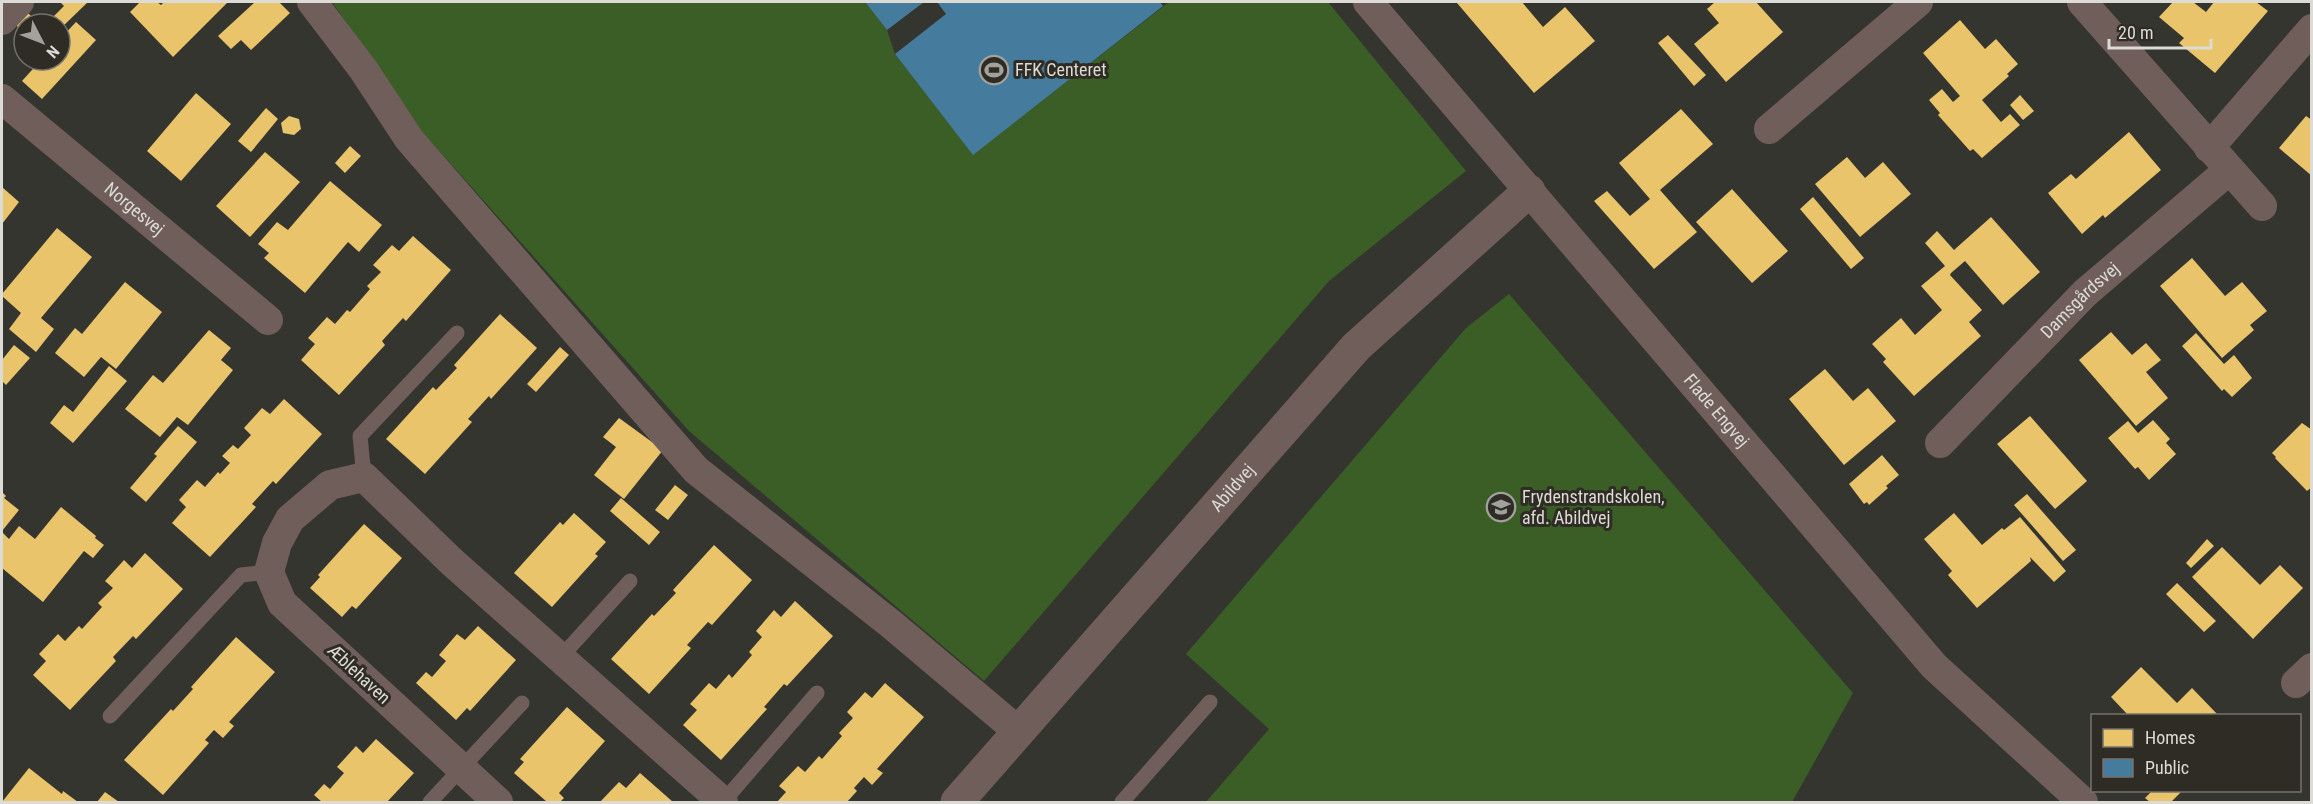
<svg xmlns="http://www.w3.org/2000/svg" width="2313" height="804" viewBox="0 0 2313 804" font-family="'Roboto Condensed',sans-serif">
<rect width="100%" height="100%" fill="#353530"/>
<path fill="#3a5e25" d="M332,2H865L887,30L895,54L973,154L1169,2H1328L1466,171L1329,281L984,681L689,431L418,127Z
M1509,294L1853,693L1792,802H1206L1269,729L1186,654L1466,328Z"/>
<path fill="#e9c46a" d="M60,2H88L60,29V24H46L64,6Z
M140,2H157L161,5L164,2H228L173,57L130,12Z
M255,2H279L290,13L251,50L241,40L231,49L218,36Z
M1459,2H1522L1543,27L1565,7L1595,41L1534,93L1457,3Z
M1715,2H1756L1783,32L1726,82L1694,44L1719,23L1707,9Z
M2173,2H2193L2206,12L2214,2H2256L2268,11L2215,73L2179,43L2184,38L2159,17Z
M27,12L39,24H24V33L16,25Z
M1960,20L1985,49L1996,39L2018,64L2007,74L2009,76L1982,100L2001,122L2010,114L2020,125L1982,158L1973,149L1970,151L1938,115L1940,113L1929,100L1942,89L1953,102L1960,96L1923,53Z
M76,22L96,40L42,99L22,81L41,60H60V39Z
M1668,35L1706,75L1694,86L1658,43Z
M196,93L231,124L181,181L147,151Z
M2020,95L2034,111L2023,120L2010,105Z
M266,108L278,119L251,152L238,141Z
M1681,109L1713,144L1660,190L1697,232L1654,269L1594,201L1607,191L1630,216L1650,199L1619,163Z
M289,116L299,119L301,129L294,135L283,133L281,123Z
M2306,116L2312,120V176L2279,148Z
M2129,132L2161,170L2105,218L2103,215L2082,234L2048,193L2071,174L2076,179Z
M350,146L361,156L345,173L335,163Z
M265,152L300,182L250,237L216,206Z
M1847,157L1865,178L1883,162L1911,194L1860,237L1815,184Z
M330,181L382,225L359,252L348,242L305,293L264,258L269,253L258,244L277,222L288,230Z
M2,187L19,202L2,224Z
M1732,189L1788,251L1752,283L1696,222Z
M1813,197L1864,258L1851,269L1800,209Z
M1991,217L2040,272L2003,305L1965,261L1951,273L1950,275L1982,310L1969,322L1981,336L1914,396L1883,362L1886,359L1872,344L1901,318L1915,335L1942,310L1921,286L1945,266L1925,243L1937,231L1954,250Z
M57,228L92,257L41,318L54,329L36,352L9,329L21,313L2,296V294Z
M413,236L451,270L406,321L403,318L382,341L385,345L339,395L301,360L315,344L308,338L327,317L335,324L347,310L350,312L370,289L367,286L381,272L373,265L392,245L399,251Z
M2192,258L2225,296L2242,282L2267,311L2250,325L2254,330L2222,358L2160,286Z
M125,282L162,312L116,369L101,357L84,377L55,353L75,328L82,334Z
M500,314L537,348L491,399L489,396L468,419L472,422L425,474L386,439L433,387L436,390L457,368L454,365Z
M209,330L231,348L221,360L233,370L188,425L177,417L160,437L125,409L153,375L163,383Z
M2111,332L2132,355L2146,343L2161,360L2146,372L2168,398L2136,426L2079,360Z
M2196,333L2224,364L2234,355L2252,378L2232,397L2224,389L2222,391L2182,346Z
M14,345L30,358L6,385L2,381V360Z
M560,347L569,355L536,392L527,384Z
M109,366L127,381L73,443L50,423L64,405L73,412Z
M1825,369L1853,401L1868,388L1896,421L1844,465L1789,399Z
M284,399L322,434L276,484L273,481L252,504L256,507L210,557L172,523L186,507L179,500L197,480L205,487L218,472L220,474L230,463L222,456L233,445L238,449L251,435L244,428L262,408L270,414Z
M2030,416L2087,481L2055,509L1997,444Z
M619,418L663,450L624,499L594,475L616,447L603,437Z
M2153,420L2170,439L2166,443L2176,454L2149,480L2138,467L2135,469L2108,438L2128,421L2138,433Z
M2302,423L2312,430V487L2307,491L2275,458L2276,457L2272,453Z
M178,426L197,442L146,502L130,488L157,456L154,454Z
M1882,455L1899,475L1886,486L1888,488L1869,505L1867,502L1864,504L1849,484Z
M675,485L688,495L668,520L655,510Z
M2,492L6,496L4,498L19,510L2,531Z
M2027,494L2076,550L2063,561L2014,505Z
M621,498L660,532L649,545L610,511Z
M61,507L96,536L95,538L104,545L93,558L84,551L43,602L2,568V535L3,533L9,539L19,526L35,539Z
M574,513L606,542L595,554L598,556L552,607L514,573L560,522L563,525Z
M1954,513L1982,545L2002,528L2004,530L2020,517L2066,571L2054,582L2030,557L2031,561L1977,608L1948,575L1952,571L1924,539Z
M364,524L402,558L356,609L352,606L342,617L310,588L320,577L318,575Z
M2207,539L2214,546L2191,568L2186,563Z
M714,545L752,580L712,625L708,622L687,645L691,648L649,694L611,659L652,614L654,616L676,593L673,590Z
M2222,547L2260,585L2280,565L2303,588L2253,639L2192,577Z
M145,553L183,589L136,639L133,636L113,657L116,661L70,710L33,675L46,661L39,654L58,634L65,641L79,626L82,629L102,607L98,603L113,588L105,581L124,560L132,568Z
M2177,583L2216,621L2204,632L2166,594Z
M795,601L833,636L787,686L784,684L764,707L767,709L721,760L683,725L697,710L690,704L709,683L716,689L729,674L732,678L752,655L749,652L762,637L756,631L774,610L781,617Z
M478,626L516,660L470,711L467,708L456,720L416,683L426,672L432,677L446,661L439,655L457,634L465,640Z
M236,637L275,672L229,722L234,726L223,738L214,730L205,740L209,743L163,795L124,760L171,709L173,711L193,689L191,687Z
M2141,667L2177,703L2192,688L2219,716H2129L2111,697Z
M885,683L924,717L877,769L883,773L872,785L864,777L854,788L857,791L847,802H777L786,792L779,786L798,766L805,772L819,756L822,759L842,736L839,733L853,718L847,712L865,692L872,698Z
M567,707L605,741L559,793L564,798L560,802H547L514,773L524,762L520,759Z
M376,739L414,773L387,802H322L314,795L324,784L330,789L344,773L337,767L356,746L363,753Z
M29,768L62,794L63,791L78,802H2Z
M640,773L673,802H600L619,782L626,788Z
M2153,790H2183L2171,802H2150L2145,798Z
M105,792L119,802H97Z"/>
<path fill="#457b9d" d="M865,2H924L887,30Z
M937,2H1160L1163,6L973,155L895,54L946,14Z"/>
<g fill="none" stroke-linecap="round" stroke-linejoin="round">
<path stroke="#705e5a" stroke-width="15" d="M364,477L360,436L457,333
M560,658L630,581
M110,716L241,575L269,572
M430,802L522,703
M723,802L817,693
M1122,802L1210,702"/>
<g stroke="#705e5a" stroke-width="30">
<path d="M312,2L363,69L409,139L696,470L891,624L1019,732"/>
<path id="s1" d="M1368,2L1934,666L2083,802"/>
<path d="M2082,2L2262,206"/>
<path d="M2,20L19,2"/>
<path id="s2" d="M2,99L268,320"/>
<path d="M1769,129L1918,2"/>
<path d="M2209,148L2312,29"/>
<path id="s3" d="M1940,443L2085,293L2229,170"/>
<path d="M2296,683L2312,668"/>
<path d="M498,802L282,603L269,572L277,543L290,519L330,485L364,477L452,562L723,802"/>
</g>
<path stroke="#705e5a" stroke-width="33" id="s4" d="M957,802L1356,347L1529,191"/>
</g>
<defs>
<g id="stadium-ring" transform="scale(1.5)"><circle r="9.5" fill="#2e2c24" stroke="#a2a19b" stroke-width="1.5"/><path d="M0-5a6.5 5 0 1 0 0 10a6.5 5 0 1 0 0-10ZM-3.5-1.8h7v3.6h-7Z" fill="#a2a19b"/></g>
<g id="school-ring" transform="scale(1.5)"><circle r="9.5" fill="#2e2c24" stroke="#a2a19b" stroke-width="1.5"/><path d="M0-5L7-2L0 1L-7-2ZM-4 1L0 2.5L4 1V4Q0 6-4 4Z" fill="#a2a19b"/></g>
</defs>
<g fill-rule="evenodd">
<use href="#stadium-ring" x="994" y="70"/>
<use href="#school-ring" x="1501" y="507"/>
</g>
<g text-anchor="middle" stroke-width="6" stroke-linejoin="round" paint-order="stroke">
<g font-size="18" fill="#dcdbd5" stroke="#2e2c24" text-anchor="start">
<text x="1015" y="76">FFK Centeret</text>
<text x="1522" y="503">Frydenstrandskolen,<tspan x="1522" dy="21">afd. Abildvej</tspan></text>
</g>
<g font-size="18" fill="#dcdbd5" stroke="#2e2c24">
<text dy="6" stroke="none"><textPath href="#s2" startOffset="172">Norgesvej</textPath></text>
<text dy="6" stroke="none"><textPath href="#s3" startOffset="200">Damsgårdsvej</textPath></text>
<text dy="6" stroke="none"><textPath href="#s1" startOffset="537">Flade Engvej</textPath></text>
<text dy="6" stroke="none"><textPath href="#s4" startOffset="418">Abildvej</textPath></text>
<text transform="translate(359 674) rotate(43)" y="6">Æblehaven</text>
</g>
</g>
<rect width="2313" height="804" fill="none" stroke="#dcdbd5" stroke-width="6"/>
<rect x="2091" y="714" width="210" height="78" fill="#2e2c24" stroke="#74726b" stroke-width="1.5"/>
<rect x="2103" y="729" width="30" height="18" fill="#e9c46a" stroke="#74726b" stroke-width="1.5"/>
<text x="2145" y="744" font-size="18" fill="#dcdbd5">Homes</text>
<rect x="2103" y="759" width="30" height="18" fill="#457b9d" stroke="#74726b" stroke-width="1.5"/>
<text x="2145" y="774" font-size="18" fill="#dcdbd5">Public</text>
<g transform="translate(42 42) rotate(132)"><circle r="28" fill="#2e2c24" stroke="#74726b" stroke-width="1.5"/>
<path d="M0-4.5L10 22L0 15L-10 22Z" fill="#a2a19b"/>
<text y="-9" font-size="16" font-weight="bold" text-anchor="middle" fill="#dcdbd5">N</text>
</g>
<path d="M2109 39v9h102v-9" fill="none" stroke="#dcdbd5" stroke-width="3"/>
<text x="2118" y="39" font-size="18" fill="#dcdbd5" stroke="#2e2c24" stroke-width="4.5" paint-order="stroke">20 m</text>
</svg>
